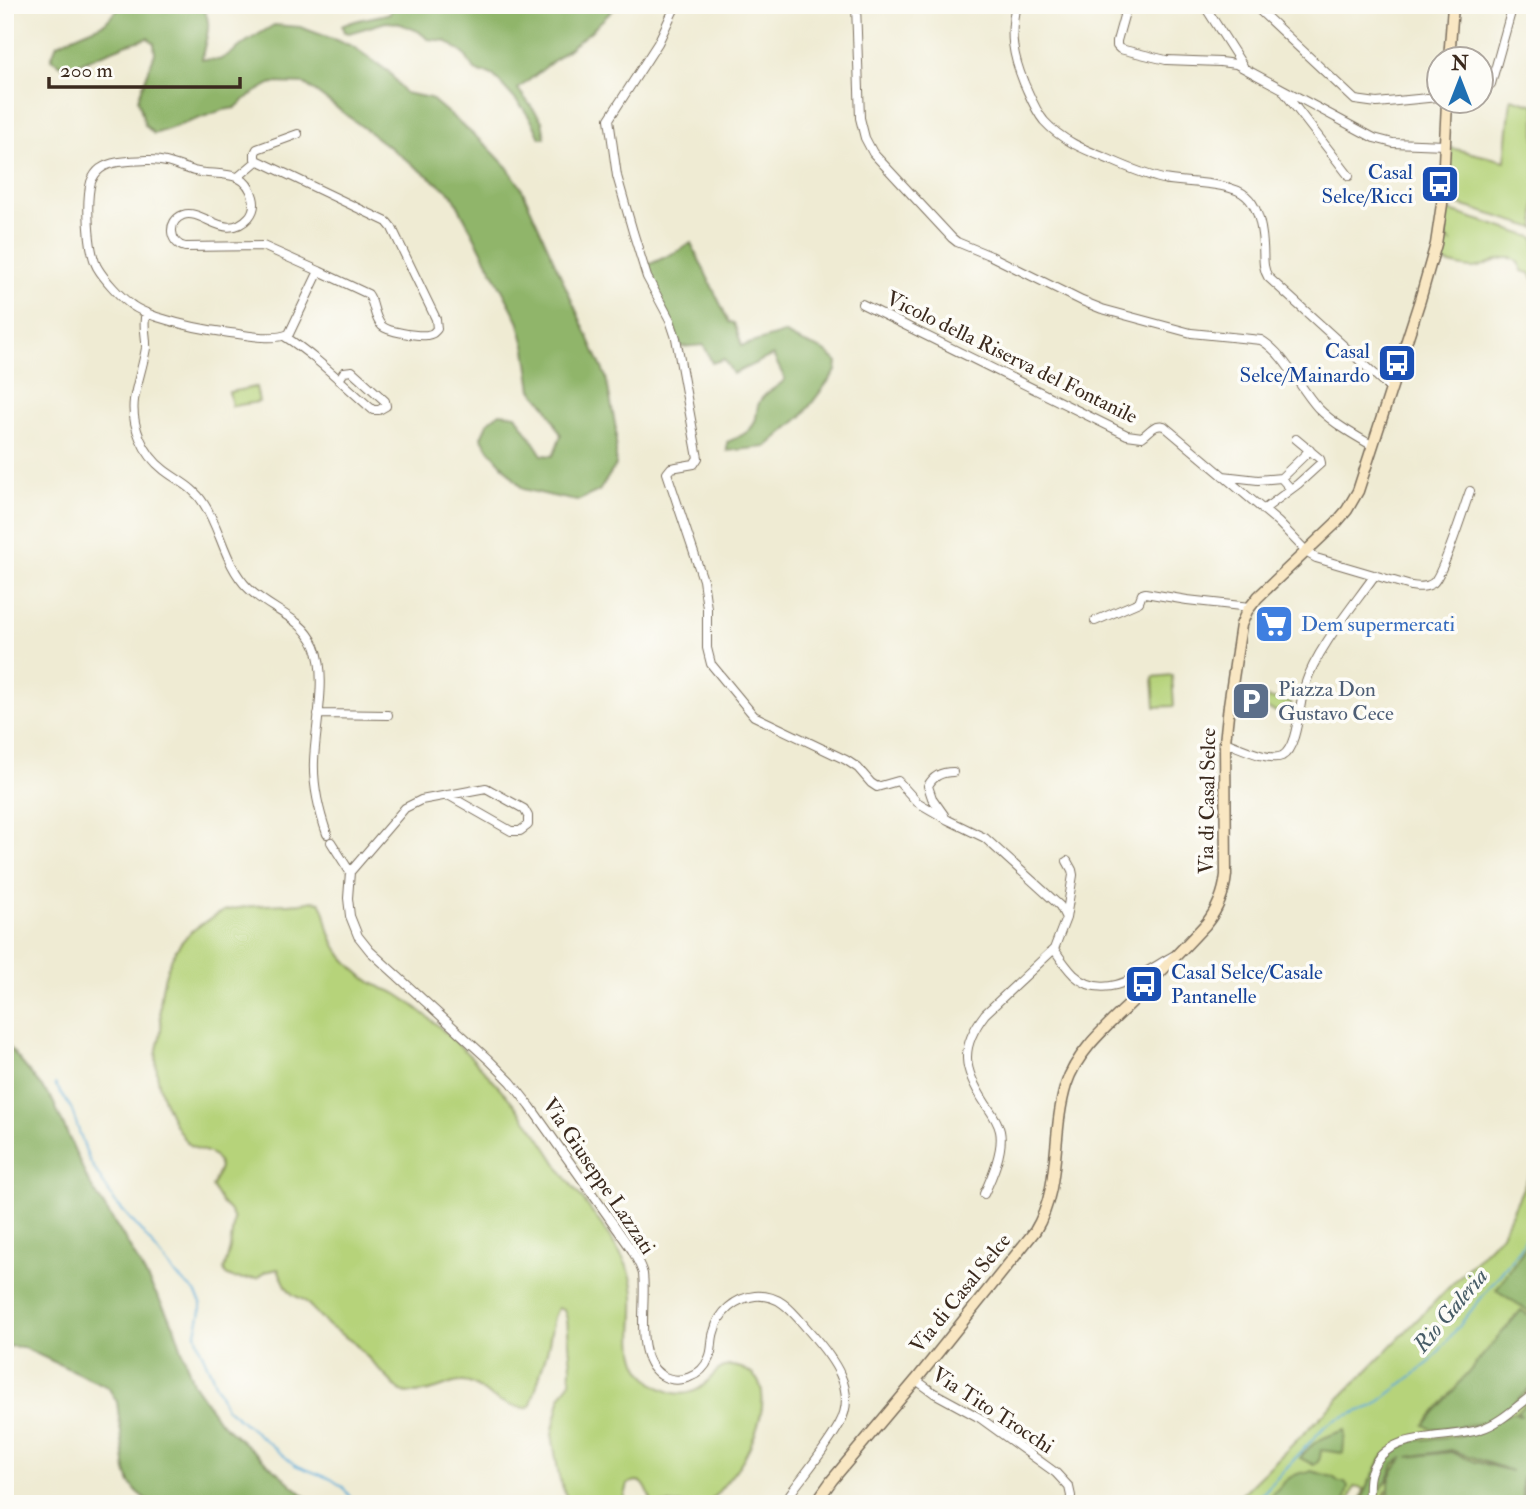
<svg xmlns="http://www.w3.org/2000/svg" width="1540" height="1509" viewBox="0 0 1540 1509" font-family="'IM FELL Double Pica',serif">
<rect width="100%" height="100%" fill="#fdfcf7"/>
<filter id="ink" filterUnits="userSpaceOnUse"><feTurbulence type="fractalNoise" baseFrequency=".0143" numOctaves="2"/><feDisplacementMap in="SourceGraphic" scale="14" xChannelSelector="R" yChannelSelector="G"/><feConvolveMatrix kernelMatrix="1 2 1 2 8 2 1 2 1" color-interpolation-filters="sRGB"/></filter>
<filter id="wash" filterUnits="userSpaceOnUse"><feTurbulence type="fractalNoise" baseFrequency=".00686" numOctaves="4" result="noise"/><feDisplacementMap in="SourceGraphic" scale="28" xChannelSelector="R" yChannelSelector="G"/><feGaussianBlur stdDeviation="1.57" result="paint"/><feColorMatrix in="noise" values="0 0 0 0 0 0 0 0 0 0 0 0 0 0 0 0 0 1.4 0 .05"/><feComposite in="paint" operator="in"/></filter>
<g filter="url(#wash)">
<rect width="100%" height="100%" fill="#efebd3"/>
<path fill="#b6d37a" stroke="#787e4c" stroke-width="2" d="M1511,98L1535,105V228L1450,202L1448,199L1451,148L1505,161Z
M1450,211L1535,238V282L1530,273L1522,271C1515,244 1488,267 1473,268C1462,268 1449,263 1438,261L1444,238L1452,243L1445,237L1447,213Z
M256,387L259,402L232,406L229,392Z
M1172,675L1174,706L1155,707L1153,677Z
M1267,698L1291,702L1289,716L1265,708Z
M312,901L320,902C325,909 325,914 327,922C330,936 335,949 345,959C355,971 368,982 382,988C387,990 392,991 397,994C410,1002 423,1013 435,1023C470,1054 503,1089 532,1127C544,1142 553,1159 564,1175C580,1196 597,1217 611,1239C620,1253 631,1269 633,1286C638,1313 626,1346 641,1370C654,1390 683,1403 704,1385C712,1378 717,1367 729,1366C738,1366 746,1369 753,1375C774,1393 755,1438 744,1458C734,1475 720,1489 708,1504H653C647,1492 645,1474 628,1484L623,1504H569L559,1477L552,1434L561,1396L570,1382L571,1367L567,1319L564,1310L558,1308L554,1317L548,1348L531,1405L527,1408C514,1408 502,1403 490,1396C481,1391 473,1381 461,1382C455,1382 450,1384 445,1386C430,1392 416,1395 401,1392L354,1343L329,1326L304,1300L293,1295L287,1288L278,1269L265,1272L258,1278L244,1279L232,1278L226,1275L224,1270L230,1248L234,1219L229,1210L222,1203L212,1187L220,1168C214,1146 204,1156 189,1144C180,1136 174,1123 169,1112C160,1093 154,1071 157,1050C158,1043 161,1036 161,1029C162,1022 160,1015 160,1008C161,983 169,953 188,935C194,928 202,924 210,919C216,915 221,911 228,910C253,904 278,905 303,903Z
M1535,1162V1504H1385L1387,1490L1379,1504H1360L1364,1489L1354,1487L1348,1504H1232L1368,1370L1503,1232Z"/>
<path fill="#90b56a" stroke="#667044" stroke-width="2" fill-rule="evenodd" d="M122,5H200C216,23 204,39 202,59L219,60L233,52L246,42L274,25L300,27L352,46L389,72L405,93L430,98L487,146L507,167L521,187L606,377L616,429V465L599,491L577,501L552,496L523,489L490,451L481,437L488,422L500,413L516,415L542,455L553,456L561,435L546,406L532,390L526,349L518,320L452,194L305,84L272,83L249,96L235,108L223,110L154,134L145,125L138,99L155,53L154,43L148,38L125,45L76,65L63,66L51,59L57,44L105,23Z
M393,5H618L591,31L518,89L542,121L545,138H540L533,123L523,108L494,76L488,73H481L475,70L464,54L446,41L428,39L418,31L398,23L386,22L349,33L344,32L342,26C357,18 374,18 390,13Z
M691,243L729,322L734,323L742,346L784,333L795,339L825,351L837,362L836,371L802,416L766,447L727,451V442C739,437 753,432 756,418C757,412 757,405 760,401C766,390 779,388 785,379L773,355L733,374L724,359L712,363L704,345L681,347L646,266L678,251Z
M5,1042L53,1101L88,1181L128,1244L174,1326L193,1383L219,1421L314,1504H152L137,1492L130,1483L126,1471L117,1402L108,1387L22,1347L5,1346Z
M1535,1233V1315L1496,1290Z
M1521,1310L1535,1319V1384C1523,1394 1508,1409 1495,1417C1482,1425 1466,1426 1452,1427C1441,1428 1434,1431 1424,1425Z
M1535,1398V1504H1524V1481L1522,1478V1504H1388C1390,1496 1389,1492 1389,1485C1389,1474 1398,1464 1404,1457L1394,1464L1388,1480L1382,1487L1375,1504H1362L1366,1488L1383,1456L1411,1441L1463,1435L1513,1412L1522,1416L1517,1412L1525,1404ZM1451,1450L1511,1471H1512L1476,1462L1451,1452L1408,1457Z
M1345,1430L1343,1453L1321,1450C1320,1456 1321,1461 1314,1465L1300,1458C1312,1441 1326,1436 1345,1430Z
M1311,1471L1333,1477L1339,1482H1345L1348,1486L1344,1504H1261C1282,1490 1282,1474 1311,1471Z"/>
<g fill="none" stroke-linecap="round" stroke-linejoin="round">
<path stroke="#5caad5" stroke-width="2" d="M55,1084L71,1108L89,1160L115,1202L142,1232L175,1274L195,1292L201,1303V1311L196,1333L200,1348L226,1408L295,1465L331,1479L343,1487L355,1504
M1240,1504L1252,1500L1264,1492L1325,1426L1334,1420L1374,1406L1431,1361L1521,1248L1535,1220"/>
</g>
</g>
<g filter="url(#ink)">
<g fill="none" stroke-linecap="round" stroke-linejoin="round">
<g stroke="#7a6e5d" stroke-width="10">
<path id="street" d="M676,5L658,43L609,119L617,176L633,232L647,277L670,320L676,338L698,458L694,464L671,468L667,473L703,580L707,608V648L711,664L754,716L846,760L858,768L871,783L877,787L898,781L917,802L948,820L985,838L1060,906L1066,918L1054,949C1060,958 1066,967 1074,975C1105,1004 1144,972 1173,956
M856,5L860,118L865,138L873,153L952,238L957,242L991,256L1082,301L1102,309L1191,333L1261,340C1285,354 1299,387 1318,408C1334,424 1354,435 1373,446
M1016,5C1009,34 1013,56 1024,83C1030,96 1035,110 1044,121C1063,142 1088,151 1113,161C1129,168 1146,175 1163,179C1184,183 1232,182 1246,196C1259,207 1262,229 1263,245C1264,257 1262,267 1268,277L1391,389
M1127,5L1117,41V46L1120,49L1166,60L1220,62L1236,64L1374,138L1393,143L1445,145
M1204,5L1243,66
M1254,5L1355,100L1377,103L1438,97
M1480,81L1491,84L1513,5
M1284,92L1349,176
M298,134L257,149L255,153V159L387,222L392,228L436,319L437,329C433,333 433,334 427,335C417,336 388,332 382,326C373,317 375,303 368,294L319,271
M147,160C163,159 178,166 194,171C217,177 245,167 253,197C255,204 254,211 249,217C225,243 203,208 183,215C167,221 169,243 185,247L263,246L319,271L289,334C272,341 248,335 230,333C205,330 182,325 157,317C149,314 140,311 133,306C121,298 104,279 97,267C88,250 86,200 91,182C93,177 96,172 100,169C112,160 132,161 147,160Z
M238,177L257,161
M862,304L1127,435L1142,437C1150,432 1154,423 1164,426L1278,522L1309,554L1316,558L1411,586C1418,587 1426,588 1433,583C1443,575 1464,507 1470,491
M146,313C142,325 147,336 146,348C143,366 137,382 134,400C131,425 143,454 164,470C178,481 194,487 204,504C221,530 225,565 248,588C269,610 302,616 315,646C328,676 315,728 314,761C313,785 319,811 327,834
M284,336C317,357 344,385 373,410H379L386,406L385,401L352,371L344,372L339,380
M1223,476L1258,480L1281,478L1291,489
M1281,478L1310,450
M1263,510L1298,484L1321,463L1320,459L1296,439
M1095,621L1139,602L1142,594L1145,593L1187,600L1250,607
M318,714L388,715
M1225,742C1239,747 1269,762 1282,756C1298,748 1299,702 1305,685C1316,650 1353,606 1375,575
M448,795L511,831H520L528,825V816L524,809L486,788L421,800L405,808L350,872L348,898L350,916L358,936L370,951L489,1060L511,1082L530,1106L632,1250C636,1258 641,1266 643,1274C647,1303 633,1356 661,1375C679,1386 702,1376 709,1358C713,1350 711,1340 714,1332C719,1312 735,1298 755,1296C782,1294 794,1314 810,1332C832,1357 859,1390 839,1425C825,1450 806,1472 790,1494L786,1504
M944,815L932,798L928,786C933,776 942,772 953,772
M331,842L350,872
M1066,918L1073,875L1072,870L1067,861
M984,1194C992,1177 1004,1150 1000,1131C998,1121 991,1112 985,1103C963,1069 959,1048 985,1014L1054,949
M916,1380L934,1393L980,1418L1056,1473L1069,1487L1071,1496L1070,1504
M790,1494L795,1504
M1368,1504C1370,1493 1367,1482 1371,1472C1386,1428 1448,1441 1481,1429C1501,1423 1518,1405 1535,1393"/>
</g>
<g stroke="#7a6e5d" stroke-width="13">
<path id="secondary" d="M1449,60L1453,5
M815,1504L832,1480L916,1380L1035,1231C1062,1187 1051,1133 1066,1085C1077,1050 1111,1023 1136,998C1159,973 1183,949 1206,924C1218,909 1224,894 1226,875L1225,742L1229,705L1241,625L1247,611L1258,597L1336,523L1347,510L1358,491L1420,300L1436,244L1442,204L1447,102"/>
</g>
<use href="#street" stroke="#fff" stroke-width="8"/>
<use href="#secondary" stroke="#f9e7c3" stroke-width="10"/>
</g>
</g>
<defs>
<g id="bus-square" transform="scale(2.0125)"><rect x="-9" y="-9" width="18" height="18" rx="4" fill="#1a4fb4" stroke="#fdfcf7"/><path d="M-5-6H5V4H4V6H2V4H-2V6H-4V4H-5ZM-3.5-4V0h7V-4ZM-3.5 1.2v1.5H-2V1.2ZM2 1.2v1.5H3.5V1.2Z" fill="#fff"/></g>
<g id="supermarket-square" transform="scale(2.0125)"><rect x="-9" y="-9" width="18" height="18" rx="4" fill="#3f7fe0" stroke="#fdfcf7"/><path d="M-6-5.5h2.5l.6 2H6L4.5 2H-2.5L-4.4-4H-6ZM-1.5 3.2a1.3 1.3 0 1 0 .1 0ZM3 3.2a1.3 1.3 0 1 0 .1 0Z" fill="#fff"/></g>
<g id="parking-square" transform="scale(2.0125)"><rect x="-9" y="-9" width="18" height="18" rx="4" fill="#5c6f8a" stroke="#fdfcf7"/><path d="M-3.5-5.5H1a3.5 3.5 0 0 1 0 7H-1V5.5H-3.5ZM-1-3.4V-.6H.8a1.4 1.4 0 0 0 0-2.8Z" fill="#fff"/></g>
</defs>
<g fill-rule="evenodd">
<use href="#bus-square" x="1440" y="184"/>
<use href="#bus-square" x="1397" y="363"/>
<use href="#supermarket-square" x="1274" y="624"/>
<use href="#parking-square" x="1251" y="701"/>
<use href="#bus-square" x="1144" y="984"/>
</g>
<g text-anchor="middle" stroke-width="7" stroke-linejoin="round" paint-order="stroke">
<g font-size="21" fill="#164399" stroke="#fdfcf7" text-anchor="end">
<text x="1413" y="179">Casal<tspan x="1413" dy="24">Selce/Ricci</tspan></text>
<text x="1370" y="358">Casal<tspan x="1370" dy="24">Selce/Mainardo</tspan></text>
<text x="1171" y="979" text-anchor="start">Casal Selce/Casale<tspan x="1171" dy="24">Pantanelle</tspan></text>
</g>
<g font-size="21" fill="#3b2a1e" stroke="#fdfcf7">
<text transform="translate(1012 357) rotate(26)" y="7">Vicolo della Riserva del Fontanile</text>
<text transform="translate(1207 801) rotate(-89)" y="7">Via di Casal Selce</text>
<text transform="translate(599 1176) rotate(56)" y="7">Via Giuseppe Lazzati</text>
<text transform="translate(960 1293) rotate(-51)" y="7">Via di Casal Selce</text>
<text transform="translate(993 1410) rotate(33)" y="7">Via Tito Trocchi</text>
</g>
<g font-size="21" fill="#366cbe" stroke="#fdfcf7" text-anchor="start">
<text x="1301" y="631">Dem supermercati</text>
</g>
<g font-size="21" fill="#4e5e75" stroke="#fdfcf7" text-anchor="start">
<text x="1278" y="696">Piazza Don<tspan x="1278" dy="24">Gustavo Cece</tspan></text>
</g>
<g font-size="23" font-style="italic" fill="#485d67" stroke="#fdfcf7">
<text transform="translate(1450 1310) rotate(-50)" y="8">Rio Galeria</text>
</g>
</g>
<rect width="1540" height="1509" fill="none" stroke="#fdfcf7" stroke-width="28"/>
<g transform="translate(1460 80)"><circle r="33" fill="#fdfcf7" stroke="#afa8a0" stroke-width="2"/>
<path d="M0-5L12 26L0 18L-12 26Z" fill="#1f6fb2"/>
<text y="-10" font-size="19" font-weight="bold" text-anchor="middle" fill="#3b2a1e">N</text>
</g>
<path d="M49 77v10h191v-10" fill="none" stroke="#3b2a1e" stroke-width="3.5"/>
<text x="60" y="77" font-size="21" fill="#3b2a1e" stroke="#fdfcf7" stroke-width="5" paint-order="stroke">200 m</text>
</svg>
